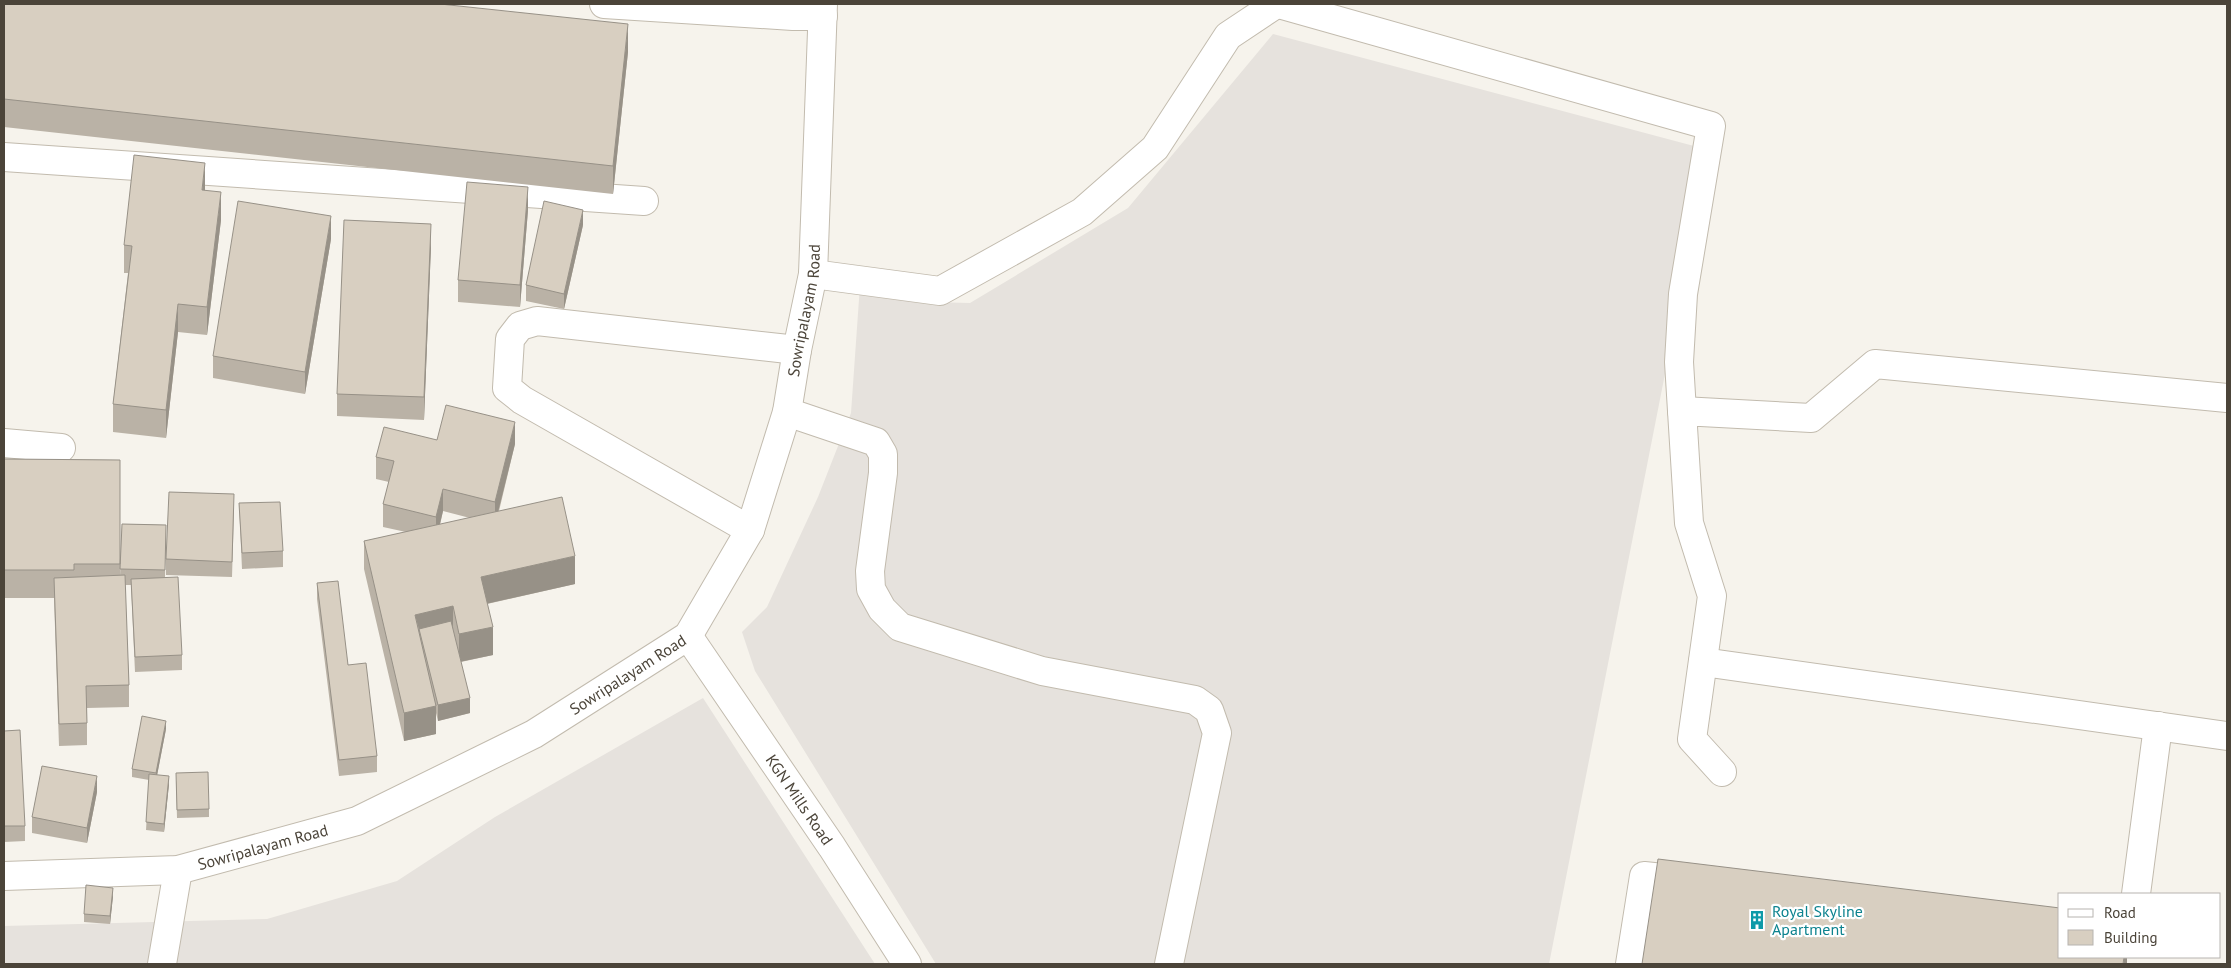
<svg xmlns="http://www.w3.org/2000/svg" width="2231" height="968" viewBox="0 0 2231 968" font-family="'PT Sans',sans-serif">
<rect width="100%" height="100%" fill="#f6f3ec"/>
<path fill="#e6e2dd" d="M1273,34L1709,150L1549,964H936L755,671L742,632L767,607L818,497L851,413L860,285L929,302L970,303L1128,208Z
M703,698L875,964H4V926L267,919L397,881L495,817Z"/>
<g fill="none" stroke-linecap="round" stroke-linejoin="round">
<g stroke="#c2bbae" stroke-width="30">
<g id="minor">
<path d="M604,4L793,16H823"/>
<path d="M1279,4L1711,126L1683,294L1679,362L1682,411"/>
<path d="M4,157L644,201"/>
<path d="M813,274L940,291L1082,212L1155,148L1228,36L1276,4"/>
<path d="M787,412L876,442L883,454V473L870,571L871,589L882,609L900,627L1042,671L1195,700L1209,710L1217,733L1169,964"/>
<path d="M4,443L61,448"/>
<path d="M750,530L522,400L507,388L510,339L520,326L537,321L797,350"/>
<path id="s1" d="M688,636L832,847L907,964"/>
<path d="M1703,662L2227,736"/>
<path d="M1722,772L1692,739L1712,596L1689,523L1682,411L1811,418L1875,364L2227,398"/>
<path id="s2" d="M4,876L178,870L357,821L534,734L688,636L750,530L787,412L797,350L813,274L823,4"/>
<path d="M2136,894L2158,726"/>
<path d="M162,964L178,870"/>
<path d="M1630,964L1644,876L1692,881"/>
</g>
</g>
<use href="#minor" stroke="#fff" stroke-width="28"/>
</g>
<path fill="#bab2a6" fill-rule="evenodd" d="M4,4L628,52L613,194L4,127Z
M205,190L221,220L207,335L178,332L166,438L113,432V404L128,273H124V245Z
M528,210L520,307L458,302V280Z
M583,225L564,309L526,301V285Z
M331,239L305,394L213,378V356Z
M431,246L424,420L337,416V394Z
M515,444L499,511L575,584L487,604L493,655L461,662L470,713L438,721L436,713V734L404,741L364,569V541L406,532L383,527V504L389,482L376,479V457ZM443,511L470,518L440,525Z
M4,459L120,460V576L122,524L166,525L165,578L182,655V670L135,672L131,585H125L129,685V707L87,708V745L59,746L54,598H4Z
M239,503L283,551V567L242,569Z
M234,510L232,577L166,575V559Z
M317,583L348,665L377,756V772L339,776L317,599Z
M166,729L157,775L169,784L164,832L146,830L149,780L132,777V769Z
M4,731L25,826V841L4,842Z
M176,781L209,809V817L177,818Z
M97,792L87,843L32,833V817Z
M113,896L110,924L84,922V914Z"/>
<path fill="#979187" d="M628,24V52L613,194V166Z
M205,163V191L202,190Z
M528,187V210L520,307V285Z
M221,192V220L207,335V307Z
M583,210V225L564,309V294Z
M331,216V239L305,394V372Z
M431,224V246L424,420V397Z
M178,304V332L166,438V410Z
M515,422V444L495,524V502Z
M443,489V511L436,540V517Z
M575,556V584L481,605V577Z
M453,606V634L419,629L415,615Z
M493,627V655L459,662V634Z
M470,698V713L438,721V705Z
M436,706V734L404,741V713Z
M166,721V729L156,781V773Z
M97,776V792L87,843V828Z
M169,776V784L164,832V824Z
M113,888V896L110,924V916Z
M2124,957H2127V964H2123Z"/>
<path fill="#d8cfc1" stroke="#979187" d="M4,4H440L628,24L613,166L4,99Z
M134,155L205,163L202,190L221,192L207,307L178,304L166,410L113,404L132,246L124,245Z
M467,182L528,187L520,285L458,280Z
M238,201L331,216L305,372L213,356Z
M544,201L583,210L564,294L526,285Z
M344,220L431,224L424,397L337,394Z
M446,405L515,422L495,502L443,489L436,517L383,504L394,461L376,457L384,427L437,440Z
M4,459L120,460V564H74V570H4Z
M169,492L234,494L232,562L166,559Z
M562,497L575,556L481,577L493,627L459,634L453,606L415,615L436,706L404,713L364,541Z
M280,502L283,551L242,553L239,503Z
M122,524L166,525L165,570L120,569Z
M125,575L129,685L86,686L87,723L59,724L54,578Z
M178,577L182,655L135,657L131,579Z
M338,581L348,665L366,663L377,756L339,760L317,583Z
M451,621L470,698L438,705L419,629Z
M142,716L166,721L156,773L132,769Z
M20,730L25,826H4V731Z
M42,766L97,776L87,828L32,817Z
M208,772L209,809L177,810L176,773Z
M149,774L169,776L164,824L146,822Z
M1658,859L2060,908V957H2124L2123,964H1642Z
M86,885L113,888L110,916L84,914Z"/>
<defs>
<g id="building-bare" transform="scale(1.5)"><path d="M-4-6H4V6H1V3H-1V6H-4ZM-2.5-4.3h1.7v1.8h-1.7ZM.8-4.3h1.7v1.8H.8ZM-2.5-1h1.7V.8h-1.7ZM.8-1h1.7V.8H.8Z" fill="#0f9aa8" stroke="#fff" stroke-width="2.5" paint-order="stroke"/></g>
</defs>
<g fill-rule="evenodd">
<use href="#building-bare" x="1757" y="920"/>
</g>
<g text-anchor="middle" stroke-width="4.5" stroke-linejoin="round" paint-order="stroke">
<g font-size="16" fill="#4b4439" stroke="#fff">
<text dy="6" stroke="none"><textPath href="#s2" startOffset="1089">Sowripalayam Road</textPath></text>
<text dy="6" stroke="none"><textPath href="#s2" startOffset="668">Sowripalayam Road</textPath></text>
<text dy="6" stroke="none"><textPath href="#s1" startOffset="198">KGN Mills Road</textPath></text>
<text dy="6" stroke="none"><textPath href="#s2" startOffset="262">Sowripalayam Road</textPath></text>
</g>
<g font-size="16" fill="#0d838f" stroke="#fff" text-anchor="start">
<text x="1772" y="917">Royal Skyline<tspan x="1772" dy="18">Apartment</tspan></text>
</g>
</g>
<rect width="2231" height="968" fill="none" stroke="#4b4439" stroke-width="10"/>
<rect x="2058" y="893" width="162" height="65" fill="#ffffff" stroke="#b7b4b0"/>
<rect x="2068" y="909" width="25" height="8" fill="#ffffff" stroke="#b7b4b0"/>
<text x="2104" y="918" font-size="15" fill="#4b4439">Road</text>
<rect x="2068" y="930" width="25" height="15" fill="#d8cfc1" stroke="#b7b4b0"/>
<text x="2104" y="943" font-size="15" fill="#4b4439">Building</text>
</svg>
